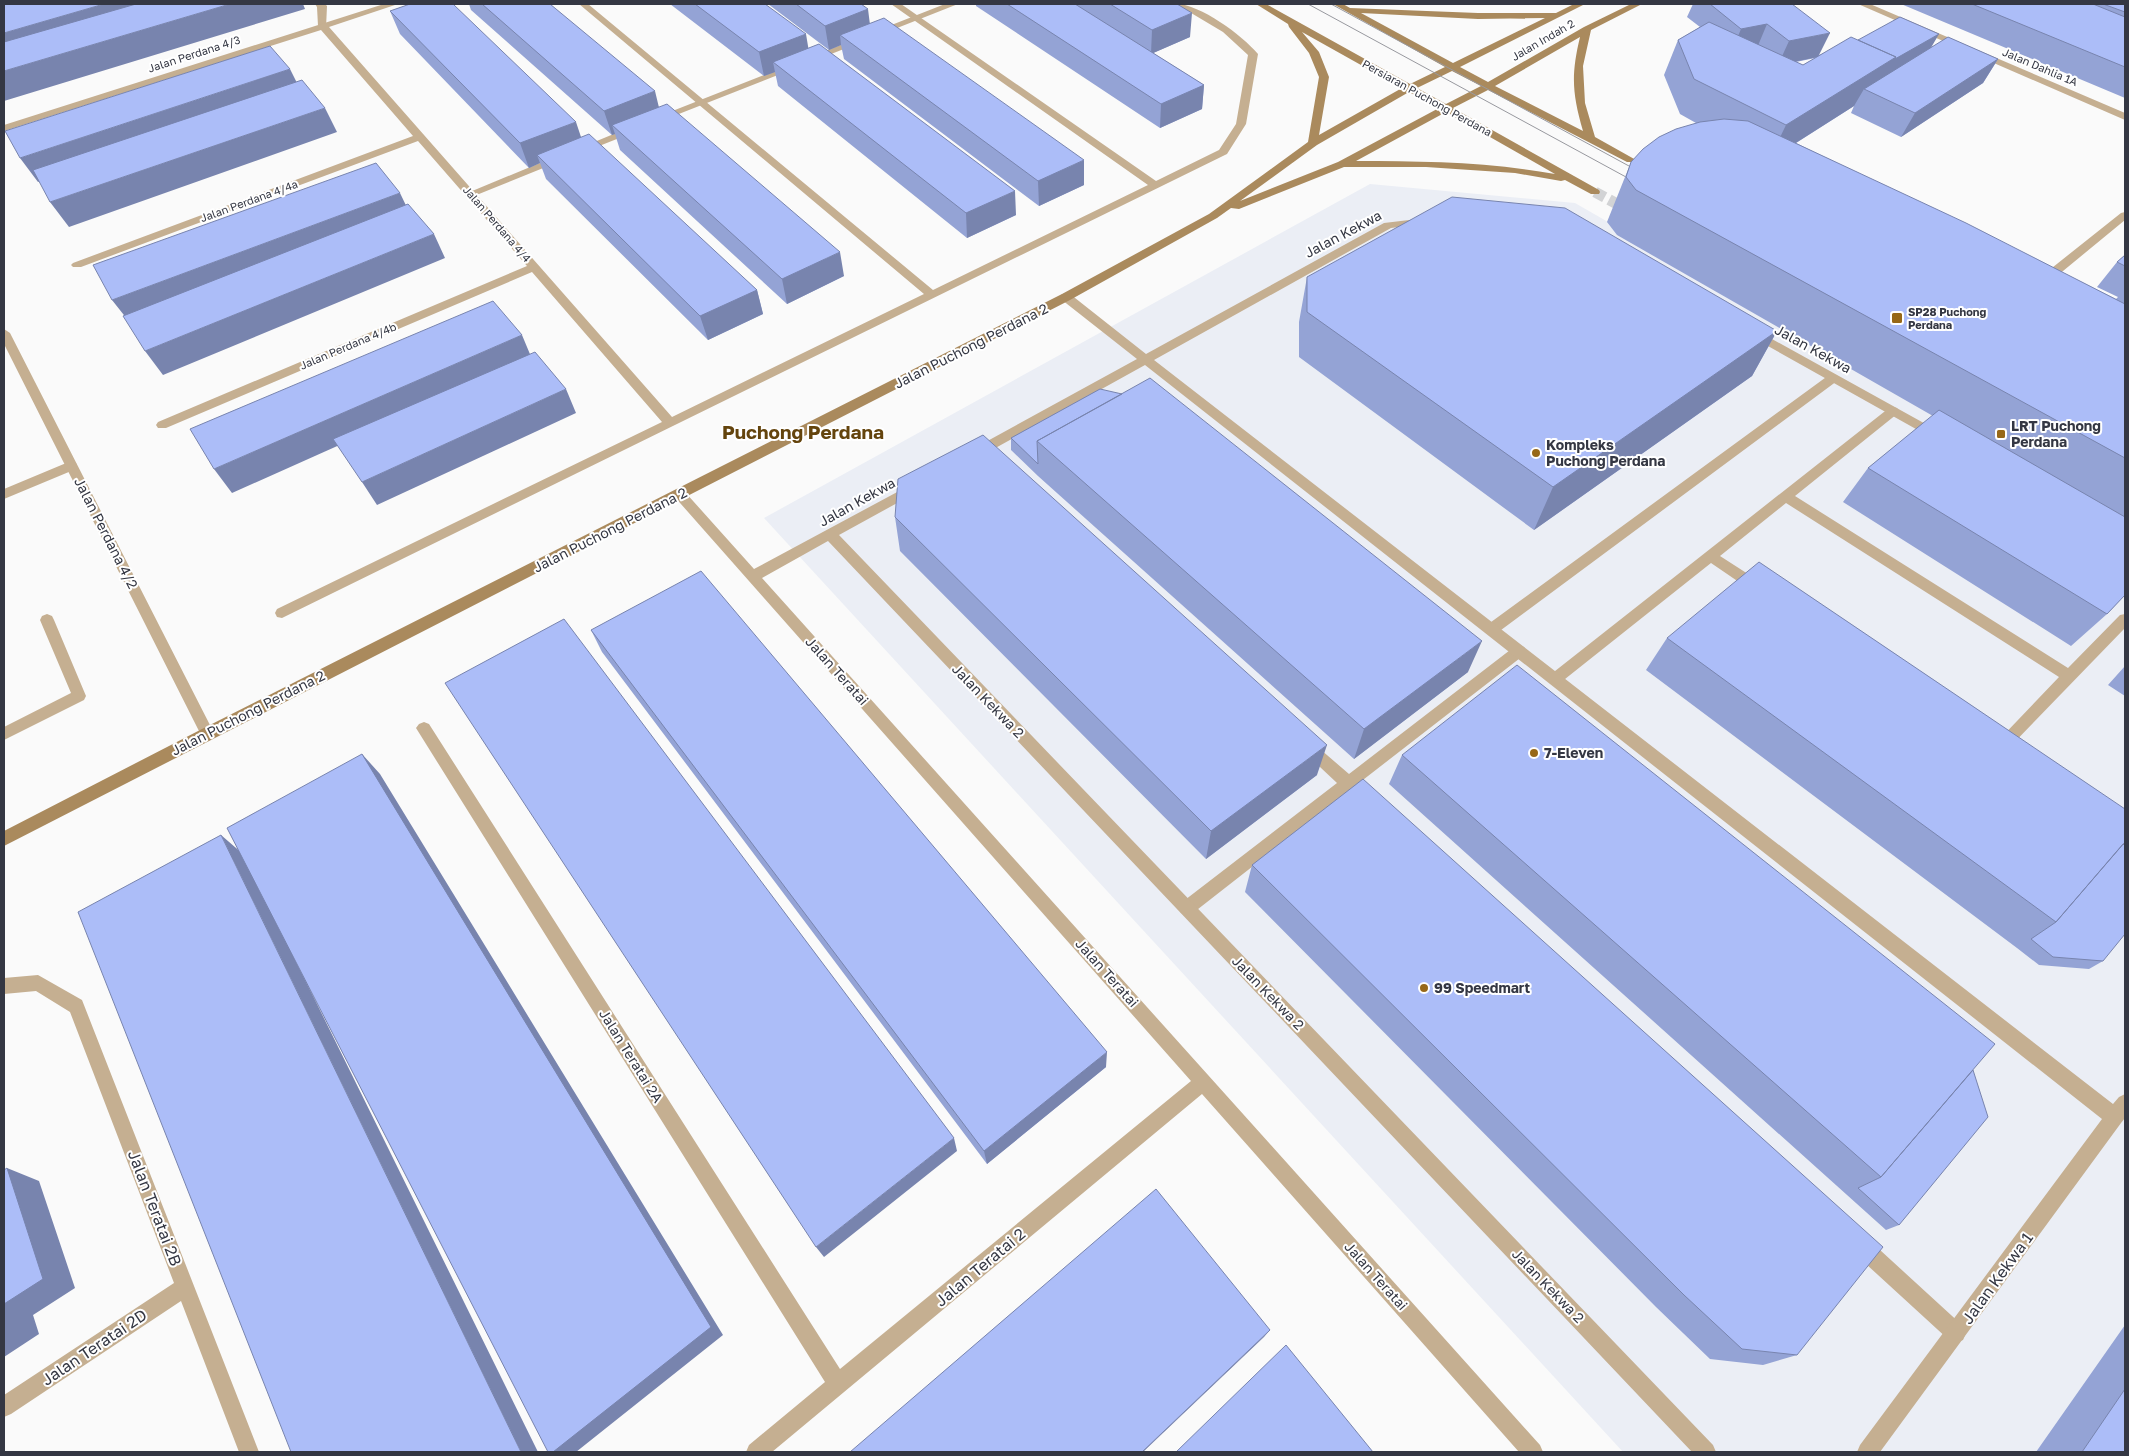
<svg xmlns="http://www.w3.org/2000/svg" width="2129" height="1456" viewBox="0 0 2129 1456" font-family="'Golos Text',sans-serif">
<rect width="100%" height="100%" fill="#fafafa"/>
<path fill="#ebeef5" d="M1370,184L1575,203L2125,519V1452H1623L764,518Z"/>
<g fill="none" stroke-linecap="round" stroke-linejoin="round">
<path stroke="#d2d3d5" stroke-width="11" stroke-dasharray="11 5" stroke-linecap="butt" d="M1595,192L1632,212"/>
<path fill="#c5af91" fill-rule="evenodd" d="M315,4H325L327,6L326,28H320L318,26L317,7Z
M945,4H958L661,121H653L652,119Z
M633,126L637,127V131L584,152H576L575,150Z
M559,155L564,158L563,160L474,196L470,197L465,194Z
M1833,374L1839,378L1837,381L1497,633L1492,635L1487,633L1485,629L1487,625L1829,375Z
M1893,407L1897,408L1899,411L1897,414L1795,496L2068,668L2120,615L2125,614V628L2005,752L2000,754L1995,752L1992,748L1995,744L2059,677L1786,503L1720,556L1762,583L1764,587L1762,591L1757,592L1752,591L1711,563L1560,683L1555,685L1550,683L1548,679L1550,675L1889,408Z
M71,461L76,463L77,466L76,469L4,499V489Z
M47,614L52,616L54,620L86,696L84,700L4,740V727L71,693L40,620L42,616Z
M1519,645L1524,647L1526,651L1524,655L1359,783L1373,795L1375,800L1373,805C1362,809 1355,799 1348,792L1193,913L1187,915L1181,913L1179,908L1181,903L1337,783L1303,751L1300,747L1303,743L1308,741L1313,743L1349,774L1514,647Z
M1861,1236L1868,1239L1963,1326L1966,1333L1963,1340L1956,1343L1949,1340L1854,1253L1851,1246L1854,1239Z"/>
<path fill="#c5af91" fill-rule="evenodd" d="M384,4H398L329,27L672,417L924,294L579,4H588L933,290L1148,185L891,4H901L1156,181L1219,150L1236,124L1248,55L1223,32L1176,4C1200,4 1242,35 1258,54L1246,124L1227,154L282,618L277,617L275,613L277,609L662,422L532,272L166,428H158L156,425L158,422L527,266L418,141L81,267H73L71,265L73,263L413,136L321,30L4,131V125Z
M1858,4H1870L2125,113V120Z
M2125,212V220L2046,285H2038L2036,282L2038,279L2121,213Z
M1426,218L1430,219L1431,221L1430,223L1391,228L1154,360L2113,1104L2119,1097L2125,1094V1118L2121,1123L1880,1452H1857L1860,1445L2102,1119L1145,365L981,456H971L970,453L971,450L1137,359L1062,300L1060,297L1062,294H1070L1146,354L1384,223Z
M4,329L10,333L212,729L215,733L212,737L207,739L202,737L4,344Z
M1754,329L1940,432L1942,435L1936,439L1932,438L1750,336L1748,333L1750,330Z
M914,483L919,485L921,488L919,491L839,535L1713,1445L1716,1452H1692L828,541L762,578L1540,1445L1543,1452H1519L1202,1094L772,1452H746L749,1445L825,1382L416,728L419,724L424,722L429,724L840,1369L1191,1081L673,495L675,492H685L754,569Z
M38,975L82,1000L259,1452H239L181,1301L11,1414L4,1417V1395L174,1283L70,1012L36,991L4,994V978Z"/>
<path fill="#aa8a5d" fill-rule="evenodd" d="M1256,4H1266L1410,84L1445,67L1333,4H1343L1350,8L1478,13H1556L1574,4H1585L1460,67L1488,82L1584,27L1631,4H1642L1591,30L1583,66L1585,103L1595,137L1636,160L1635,162H1627L1488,90L1453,108L1599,190L1600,192L1599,194H1591L1565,180L1561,181L1515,173L1426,167H1344L1239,209L1231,208L1217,218L1070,300L4,846V831L202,729L1062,294L1209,214L1308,142L1319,77L1309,53L1289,27L1288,24ZM1361,13L1478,19L1545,18L1453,63ZM1302,32L1402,88L1319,135L1329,77L1319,52ZM1580,37C1571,75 1572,93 1583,131L1495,86ZM1452,71L1481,86L1446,104L1417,88ZM1409,92L1439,108L1338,162L1240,201L1317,145ZM1446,112L1555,174C1489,162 1423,161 1356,161Z"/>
<path stroke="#98999f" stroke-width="1" d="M1308,4L1637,183
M1331,4L1640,172"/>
</g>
<path fill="#94a3d5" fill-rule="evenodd" d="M469,4H550L659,107L844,276L787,304L620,150L615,134L612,135L471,10Z
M670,4H765L808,48L1016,215L967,238L778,86L775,72L764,76Z
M768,4H861L870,24L1084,185L1039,206L844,59L841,45L829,50Z
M976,4H1177L1190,37L1153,53L1204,85L1202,109L1160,128L976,6Z
M1693,4H1792L1819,55L1858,40L1931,47L1998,59L1983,83L1901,137L1851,113L1854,106L1796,143L2116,299L2118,297L2097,287L2117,262L2125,255V595L2107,614L2071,646L1843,502L1868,468L1933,416L1617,235L1607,222L1631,162L1696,123L1680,114L1664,75L1678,40L1700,27L1687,17ZM1815,58L1803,65L1796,62Z
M1901,4H2125V98Z
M390,11L581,137L757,290L763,314L708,340L546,179L540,163L529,168L400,34Z
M1307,277L1777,331L1752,376L1534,530L1299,357V322Z
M1100,389L1468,672L1354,759L1038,476L1011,450V438Z
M895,517L1317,775L1206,859L900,551Z
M591,630L1106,1067L987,1164L602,652Z
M1667,638L2123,844L2103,961L2089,969L2039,965L2017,948L1646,670Z
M2125,666V696L2108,685Z
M1402,755L1973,1070L1899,1225L1886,1230L1389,784Z
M1252,865L1797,1355L1763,1365L1710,1359L1656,1307L1245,892Z
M2125,1325V1452H2036Z"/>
<path fill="#7884ae" d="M104,4H198L4,62V33Z
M230,4H303L305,9L4,101V71Z
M868,9L871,33L840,35L841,45L829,50L825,26Z
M1192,13L1190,37L1151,54L1152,30Z
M1767,24L1757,48L1731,53L1741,29Z
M1830,33L1818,57L1778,65L1789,41Z
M806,34L810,58L773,62L775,72L764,76L759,52Z
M1939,34L1925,58L1864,89L1854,106L1769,160L1786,125L1896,57Z
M1998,59L1983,83L1901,137L1915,113Z
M290,69L302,93L38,182L20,158Z
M1204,85L1202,109L1160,128L1161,104Z
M655,91L661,116L612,125L615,134L612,135L604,111Z
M325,108L337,132L69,227L50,202Z
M576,122L584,146L537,155L540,163L529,168L520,143Z
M1084,160V185L1039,206L1038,181Z
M1015,191L1016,215L967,238L966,213Z
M400,193L412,218L131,324L112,300Z
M434,234L445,258L163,375L145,351Z
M840,252L844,276L787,304L782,279Z
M757,290L763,314L708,340L700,316Z
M1777,331L1752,376L1534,530L1553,487Z
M522,335L532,359L232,493L214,469Z
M566,389L576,413L377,505L362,482Z
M1482,641L1468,672L1354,759L1364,729Z
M1327,745L1317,775L1206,859L1211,831Z
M362,754L380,774L723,1335L576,1452H553Z
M221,835L243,854L538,1452H521Z
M1107,1052L1106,1067L987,1164L984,1151Z
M954,1138L957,1151L824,1257L816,1247Z
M7,1168L39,1181L75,1288L33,1315L39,1334L4,1357V1304Z
M1270,1330L1264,1337L1143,1452H1142Z"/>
<path fill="#acbdf8" stroke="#7884ae" d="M4,4H104L4,33Z
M136,4H230L4,71V42Z
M410,4H453L576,122L520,143L390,11Z
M482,4H550L655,91L604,111Z
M695,4H765L806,34L759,52Z
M796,4H861L868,9L825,26Z
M1007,4H1075L1204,85L1161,104Z
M1110,4H1177L1192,13L1152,30Z
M1710,4H1792L1830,33L1789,41L1767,24L1741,29Z
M1972,4H2093L2125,17V67Z
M2103,4H2125V12Z
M1900,17L1939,34L1895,59L1896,57L1858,40Z
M884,18L1084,160L1038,181L840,35Z
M1709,22L1803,65L1851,37L1896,57L1786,125L1694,79L1678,40Z
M1948,37L1998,59L1915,113L1864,89Z
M819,44L1015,191L966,213L773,62Z
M270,46L290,69L20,158L5,131Z
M302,80L325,108L50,202L33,170Z
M667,104L840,252L782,279L612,125Z
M1724,119L1748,121L1966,223L2125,304V458L1636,190L1626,177L1631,162L1643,149L1659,137L1676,129L1700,122Z
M589,134L757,290L700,316L537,155Z
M376,163L400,193L112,300L93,265Z
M1452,197L1565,208L1777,331L1553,487L1307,312V277Z
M408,204L434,234L145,351L123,316Z
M2125,255V266L2117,262Z
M493,301L522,335L214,469L190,429Z
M535,352L566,389L362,482L333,439Z
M1150,378L1482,641L1364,729L1037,441Z
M1100,389L1122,394L1037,441L1038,464L1011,438Z
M1939,410L2125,517V595L2107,614L1868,468Z
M983,435L1327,745L1211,831L895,517L898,479Z
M1759,562L2125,809V842L2056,922L1667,638Z
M701,571L1107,1052L984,1151L591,630Z
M564,619L954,1138L816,1247L445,683Z
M1517,665L1995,1044L1881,1177L1402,755Z
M362,754L711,1327L553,1452H548L227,828Z
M1363,779L1883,1247L1797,1355L1742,1349L1684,1295L1252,865Z
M221,835L521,1452H291L78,912Z
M2123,844L2125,846V934L2103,961L2053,957L2031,939L2056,922Z
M1973,1070L1988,1117L1899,1225L1858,1188L1881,1177Z
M7,1168L43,1279L4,1304V1170Z
M1156,1189L1270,1330L1142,1452H850Z
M1286,1345L1373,1452H1176Z
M2125,1389V1452H2082Z"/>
<g fill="#976818" stroke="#fff" stroke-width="2">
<rect x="1891" y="312" width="12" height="12" rx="2.5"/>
<rect x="1996" y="429" width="10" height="10" rx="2.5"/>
<circle cx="1536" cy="453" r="5"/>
<circle cx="1534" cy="753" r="5"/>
<circle cx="1424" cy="988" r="5"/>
</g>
<g text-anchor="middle" stroke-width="4" stroke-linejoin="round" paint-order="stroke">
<g font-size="11" fill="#343743" stroke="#fff">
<text transform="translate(1543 40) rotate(-30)" y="4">Jalan Indah 2</text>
<text transform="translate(194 54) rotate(-18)" y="4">Jalan Perdana 4/3</text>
<text transform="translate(2040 67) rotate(23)" y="4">Jalan Dahlia 1A</text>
<text transform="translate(1427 98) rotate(29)" y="4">Persiaran Puchong Perdana</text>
<text transform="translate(249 201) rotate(-20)" y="4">Jalan Perdana 4/4a</text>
<text transform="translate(497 224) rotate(49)" y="4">Jalan Perdana 4/4</text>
<text transform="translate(348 346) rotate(-23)" y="4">Jalan Perdana 4/4b</text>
</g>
<g font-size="11" font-weight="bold" fill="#343743" stroke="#fff" text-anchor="start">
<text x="1908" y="316">SP28 Puchong<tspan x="1908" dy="13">Perdana</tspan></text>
</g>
<g font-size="14" fill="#343743" stroke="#fff">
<text transform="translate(1343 234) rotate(-28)" y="5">Jalan Kekwa</text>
<text transform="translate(971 346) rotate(-27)" y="5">Jalan Puchong Perdana 2</text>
<text transform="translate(1813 349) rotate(29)" y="5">Jalan Kekwa</text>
<text transform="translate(857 502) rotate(-29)" y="5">Jalan Kekwa</text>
<text transform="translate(610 530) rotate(-27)" y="5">Jalan Puchong Perdana 2</text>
<text transform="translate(106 533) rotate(63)" y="5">Jalan Perdana 4/2</text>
<text transform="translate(837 671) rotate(48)" y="5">Jalan Teratai</text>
<text transform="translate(988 701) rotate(46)" y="5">Jalan Kekwa 2</text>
<text transform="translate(248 713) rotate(-27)" y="5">Jalan Puchong Perdana 2</text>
<text transform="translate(1107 973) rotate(48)" y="5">Jalan Teratai</text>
<text transform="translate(1268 993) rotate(46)" y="5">Jalan Kekwa 2</text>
<text transform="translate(631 1056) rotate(58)" y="5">Jalan Teratai 2A</text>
<text transform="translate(1376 1276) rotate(48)" y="5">Jalan Teratai</text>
<text transform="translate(1548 1286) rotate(46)" y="5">Jalan Kekwa 2</text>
</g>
<g font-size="14" font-weight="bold" fill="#343743" stroke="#fff" text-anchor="start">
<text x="2011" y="431">LRT Puchong<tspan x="2011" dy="16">Perdana</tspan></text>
<text x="1546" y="450">Kompleks<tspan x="1546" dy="16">Puchong Perdana</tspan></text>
<text x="1544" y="758">7-Eleven</text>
<text x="1434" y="993">99 Speedmart</text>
</g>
<g font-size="16" fill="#343743" stroke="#fff">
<text transform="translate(155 1208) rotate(69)" y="6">Jalan Teratai 2B</text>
<text transform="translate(980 1267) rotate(-40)" y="6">Jalan Teratai 2</text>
<text transform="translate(1997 1278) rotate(-54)" y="6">Jalan Kekwa 1</text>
<text transform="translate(94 1347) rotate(-34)" y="6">Jalan Teratai 2D</text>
</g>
<g font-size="19" font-weight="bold" fill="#64440d" stroke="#fff">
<text x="803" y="439">Puchong Perdana</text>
</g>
</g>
<rect width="2129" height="1456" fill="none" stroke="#343743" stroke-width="10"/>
</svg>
